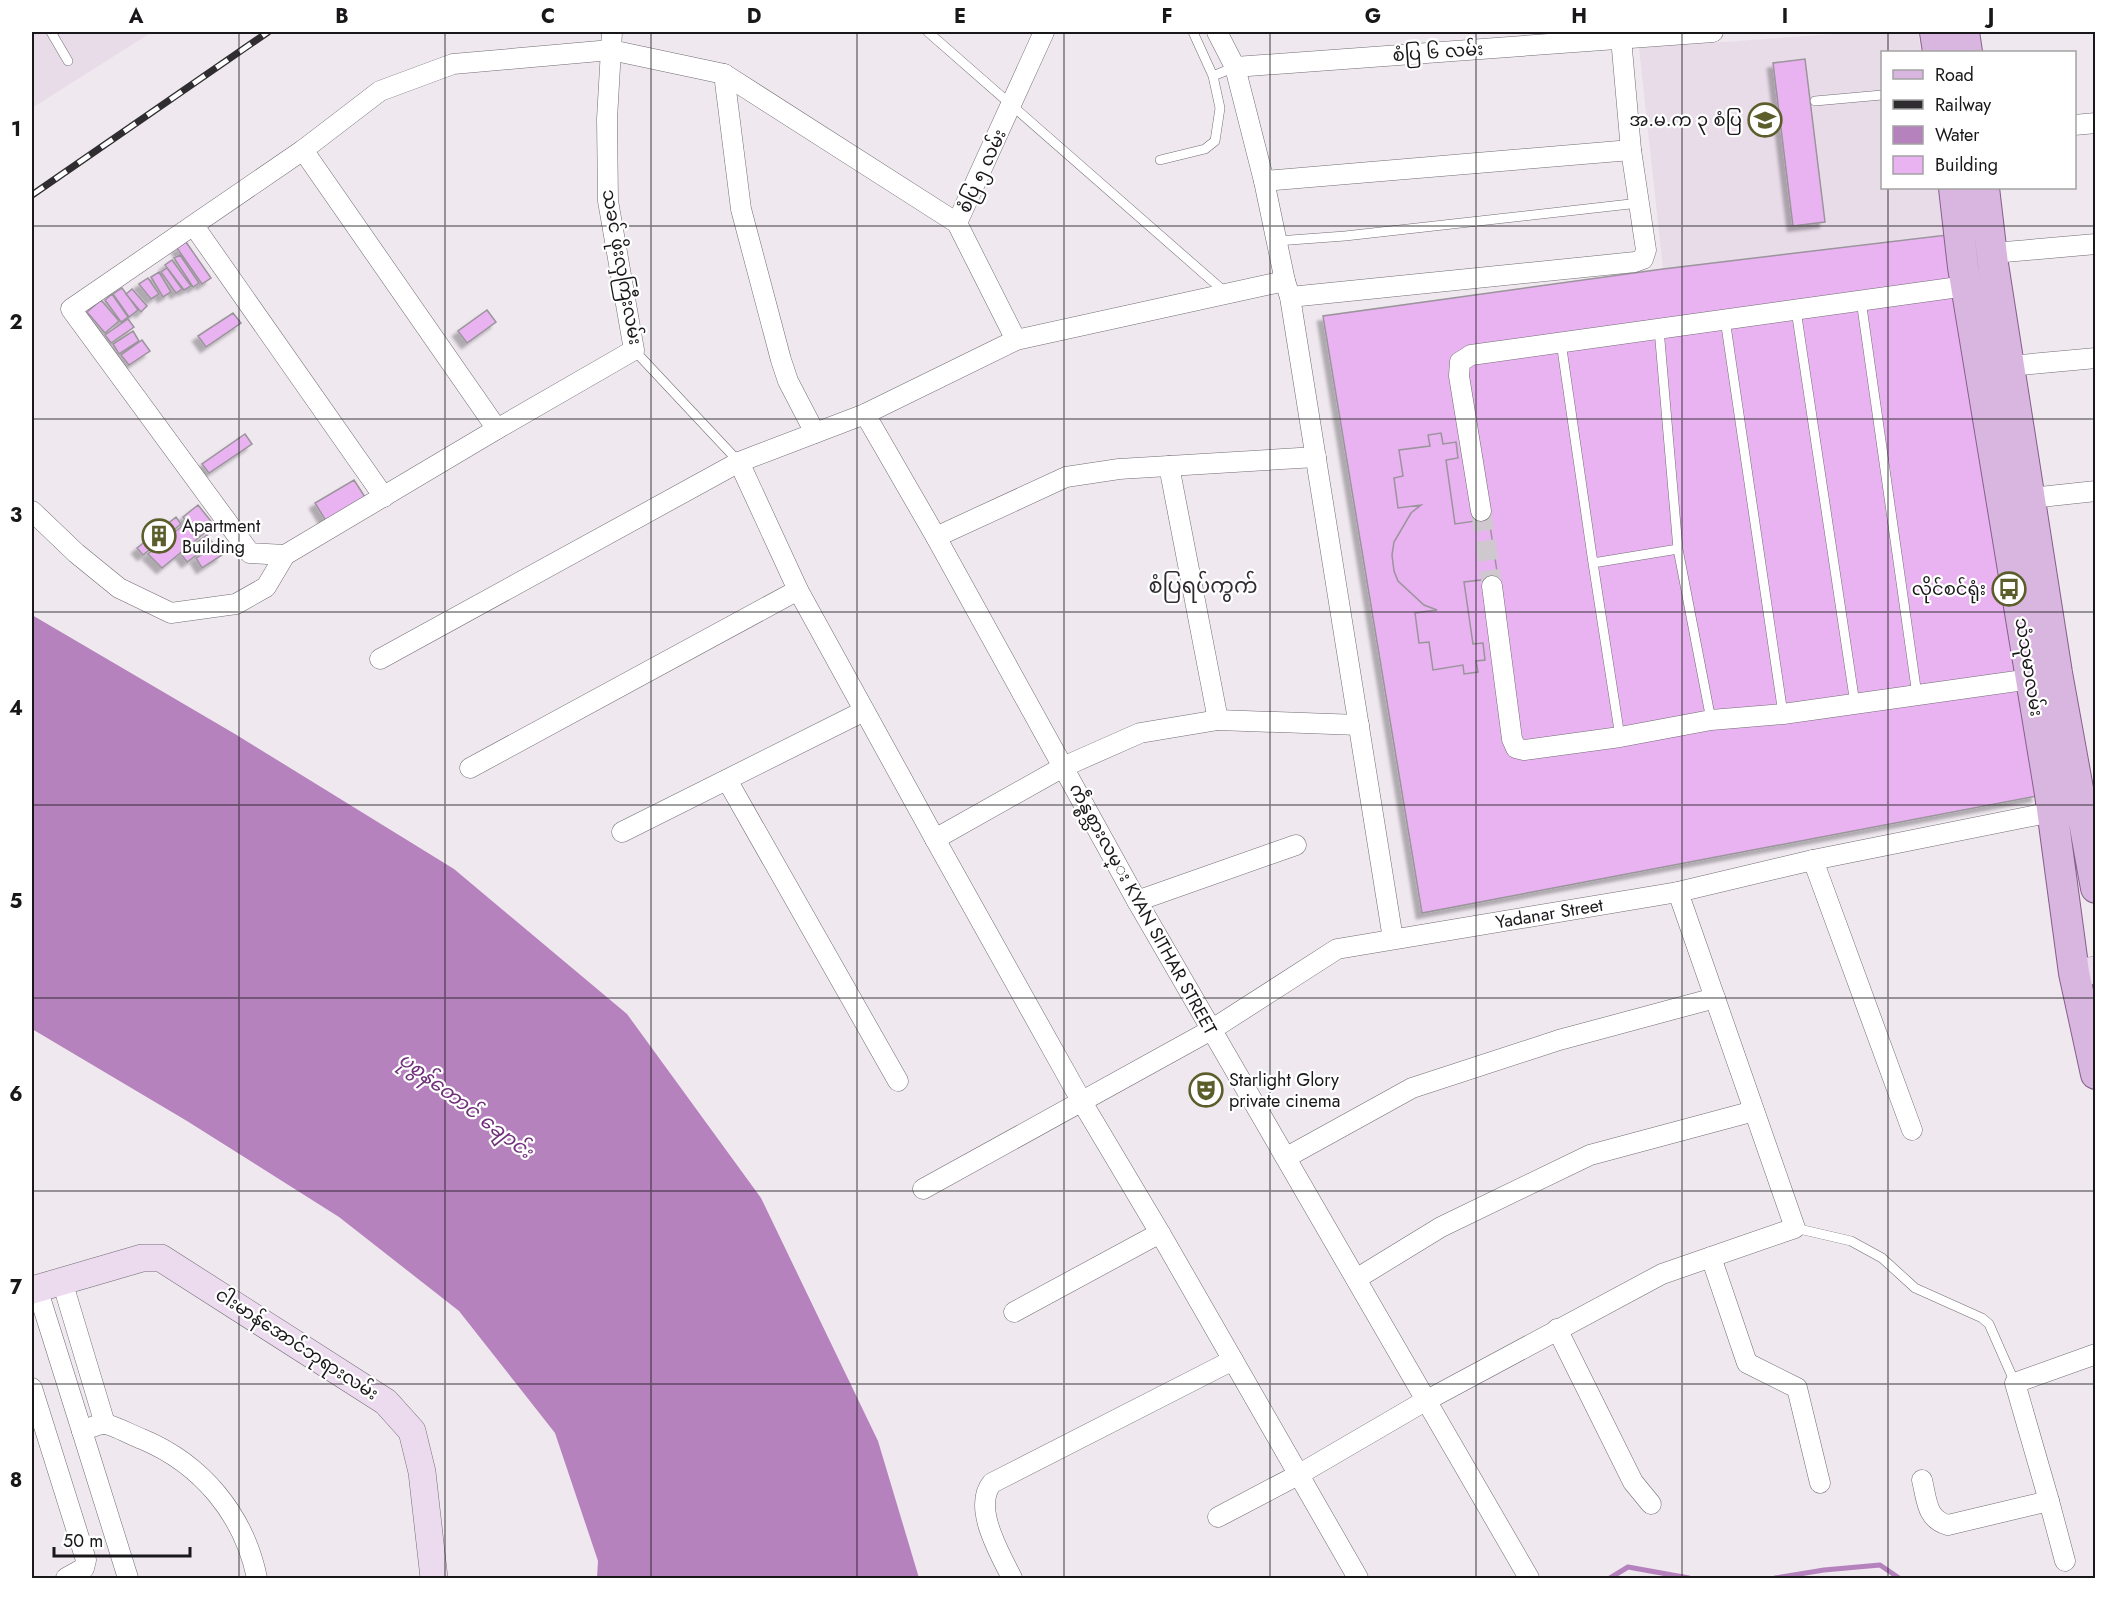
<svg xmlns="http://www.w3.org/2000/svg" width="2127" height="1610" viewBox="0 0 2127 1610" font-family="Jost,'Noto Sans Myanmar',sans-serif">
<defs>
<filter id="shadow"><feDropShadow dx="-5.5" dy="5.5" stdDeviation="1.5" flood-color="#0004"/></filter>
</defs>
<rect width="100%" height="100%" fill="#efe8ef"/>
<path fill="#e8dce9" d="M32,32H152L32,108Z
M1862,32H1918L1921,52H1882V188H1940L1947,235L1663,269L1639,48Z"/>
<path fill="#b682bd" d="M32,615L235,734L454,869L627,1014L761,1198L878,1441L919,1578H597L598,1561L555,1433L459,1311L339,1217L187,1121L32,1029Z"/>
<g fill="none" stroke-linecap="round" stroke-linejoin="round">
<path stroke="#b682bd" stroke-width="5" d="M1610,1578L1628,1567L1689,1578
M1775,1578L1824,1570L1880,1565L1899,1578"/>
</g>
<path fill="#e9b3f1" stroke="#9a949b" stroke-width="1.5" filter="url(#shadow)" d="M1805,59L1825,222L1793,226L1773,63Z
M1947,235L2037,796L1422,913L1323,316L1663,269Z
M186,242L211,278L202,284L177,248Z
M180,255L199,283L193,287L174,258Z
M172,260L191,286L184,290L165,265Z
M167,268L182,289L176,293L161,272Z
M159,272L171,292L163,297L151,277Z
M148,278L159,294L151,299L139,284Z
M122,288L138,310L129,317L113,294Z
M132,289L147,306L141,312L126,294Z
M112,294L128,317L121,322L105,300Z
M101,300L119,321L105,333L87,312Z
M487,310L496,322L467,343L458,331Z
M233,313L241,323L206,347L198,336Z
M128,319L134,327L111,343L105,335Z
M133,331L139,341L119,354L113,344Z
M142,340L150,351L129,365L121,355Z
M1441,433L1443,444L1456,442L1458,458L1446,460L1455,524L1489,519L1498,578L1464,582L1473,644L1483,643L1485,660L1476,661L1478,672L1464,674L1463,665L1433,670L1429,642L1419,643L1415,613L1437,610L1424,605L1398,581L1394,571L1392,555L1394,542L1411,513L1421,505L1398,508L1394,478L1403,476L1399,450L1430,446L1428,435Z
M245,434L252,444L209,473L202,464Z
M354,480L365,497L326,521L315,503Z
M198,505L214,525L162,568L148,554L187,522L183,517Z
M176,517L181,524L143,555L137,548Z
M207,535L213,543L187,562L181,554Z
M216,545L222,555L202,568L196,558Z"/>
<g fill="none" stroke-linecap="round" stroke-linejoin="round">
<path stroke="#cfc9cf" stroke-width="20" stroke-dasharray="20 10" stroke-linecap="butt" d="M1481,511L1492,586"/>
<g stroke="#726c73" stroke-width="10">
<path id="lane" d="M51,32L68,61
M928,32L1226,293
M1193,32L1213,76
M1815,101L1882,95
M1160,160L1205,149L1215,141L1220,108L1213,76L1235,67
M1277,241L1345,236L1639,203
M1861,300L1917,695
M1796,310L1855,704
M1725,319L1783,714
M1659,329L1678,549L1711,720
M1561,342L1593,563
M634,350L739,462
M1620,737L1593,563L1678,549
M1795,1228L1851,1241L1882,1258L1915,1288L1982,1318L1989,1324L2015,1383"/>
</g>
<g stroke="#726c73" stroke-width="21">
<g id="street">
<path d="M1217,32L1235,67L1264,181L1285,281L1290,297L1393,939"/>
<path d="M1235,67L1713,32"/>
<path d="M724,74L957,223"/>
<path d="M2074,125L2096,123"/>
<path d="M303,150L497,429"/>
<path d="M1264,181L1631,150"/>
<path d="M194,226L384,497"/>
<path d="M1993,253L2096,244"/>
<path d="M1290,297L1635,262L1643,259L1646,250L1631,150L1621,38"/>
<path d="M1016,340L957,223L1044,32"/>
<path d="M2009,366L2096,358"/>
<path d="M865,414L936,537L1137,901L1529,1578"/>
<path d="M739,462L798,590L935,839L1082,1102L1160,1233L1358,1578"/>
<path d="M1169,466L1218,720"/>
<path d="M2031,498L2096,491"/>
<path d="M32,511L76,553L119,588L171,613L236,604L266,587L285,555L497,429L634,350L608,201L607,119L612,32"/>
<path d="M1481,511L1459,376L1460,362L1471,355L1966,286"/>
<path d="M936,537L1066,477L1119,469L1316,457"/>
<path d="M285,555L250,553L71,309L303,150L380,91L453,64L611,50L724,74L741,209L781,360L788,381L815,433"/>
<path d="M1492,586L1512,739L1516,748L1524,750L1620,737L1711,720L1783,714L2031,679"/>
<path d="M380,659L739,462L865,414L1016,340L1285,281"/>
<path d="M470,768L798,590"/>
<path d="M727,780L898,1081"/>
<path d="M622,832L864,711"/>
<path d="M935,839L1063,767L1140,733L1218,720L1359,725"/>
<path d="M1813,860L1912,1130"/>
<path d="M1137,901L1296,845"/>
<path d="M1287,1157L1412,1088L1559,1040L1715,998"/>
<path id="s1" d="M923,1189L1211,1030L1337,949L1678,892L1813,860L2052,812"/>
<path d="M1711,1257L1747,1363L1797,1388L1820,1483"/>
<path d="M1356,1279L1441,1227L1590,1155L1754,1111"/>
<path d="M62,1281L105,1424"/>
<path d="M37,1288L82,1431"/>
<path d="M1014,1312L1160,1233"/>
<path d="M1557,1329L1633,1482L1651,1504"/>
<path d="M32,1388L86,1560L84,1568L66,1578"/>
<path d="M1922,1480C1927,1500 1926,1519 1948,1525L2049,1501"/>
<path d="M1218,1517L1298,1475L1418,1405L1662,1274L1795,1228L1678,892"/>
<path d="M2065,1561L2049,1501L2015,1383L2096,1354"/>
<path d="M128,1578L82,1431C88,1429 97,1424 104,1424C112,1424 133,1436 142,1439C202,1464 244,1515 257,1578"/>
<path d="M1012,1578C1000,1554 972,1507 992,1483L1233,1360"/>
</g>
</g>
<g stroke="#726c73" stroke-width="28">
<path id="secondary" d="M2074,973L2096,970
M32,1290L142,1258H161L386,1402L412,1431L422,1472L434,1578"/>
</g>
<g stroke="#865e8b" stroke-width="32">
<path id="primary" d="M1935,32L1938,52
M1964,32L1967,52
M1954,188L1963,267L2050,794L2074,973L2096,1074
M1984,188L1993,264L2057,673L2096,888"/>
</g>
<use href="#lane" stroke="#fff" stroke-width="9"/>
<use href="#street" stroke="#fff" stroke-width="20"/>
<use href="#secondary" stroke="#ecdaef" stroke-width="27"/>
<use href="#primary" stroke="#d9b6df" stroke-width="30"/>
<g stroke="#2f2d2f" stroke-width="7">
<path id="rail" d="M32,195L268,32"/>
</g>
<use href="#rail" stroke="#fff" stroke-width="4.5" stroke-dasharray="14" stroke-linecap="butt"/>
</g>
<path fill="none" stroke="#191719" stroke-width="1.5" stroke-opacity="0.55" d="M239,32V1578M445,32V1578M651,32V1578M857,32V1578M1064,32V1578M1270,32V1578M1476,32V1578M1682,32V1578M1888,32V52M1888,188V1578M32,226H2096M32,419H2096M32,612H2096M32,805H2096M32,998H2096M32,1191H2096M32,1384H2096"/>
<defs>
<g id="school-ring" transform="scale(1.725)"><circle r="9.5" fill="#fff" stroke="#5b5e2b" stroke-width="1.5"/><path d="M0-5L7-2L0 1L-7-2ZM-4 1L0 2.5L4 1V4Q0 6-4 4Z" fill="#5b5e2b"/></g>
<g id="building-ring" transform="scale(1.725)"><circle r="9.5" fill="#fff" stroke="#5b5e2b" stroke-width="1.5"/><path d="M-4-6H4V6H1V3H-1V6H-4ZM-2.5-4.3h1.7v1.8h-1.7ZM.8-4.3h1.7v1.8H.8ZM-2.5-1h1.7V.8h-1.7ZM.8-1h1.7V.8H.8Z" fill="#5b5e2b"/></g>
<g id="bus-ring" transform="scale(1.725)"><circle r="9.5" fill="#fff" stroke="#5b5e2b" stroke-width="1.5"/><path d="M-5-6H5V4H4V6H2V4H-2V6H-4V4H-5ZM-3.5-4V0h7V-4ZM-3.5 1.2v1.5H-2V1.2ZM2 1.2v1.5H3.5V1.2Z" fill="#5b5e2b"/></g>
<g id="theatre-ring" transform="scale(1.725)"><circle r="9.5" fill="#fff" stroke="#5b5e2b" stroke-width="1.5"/><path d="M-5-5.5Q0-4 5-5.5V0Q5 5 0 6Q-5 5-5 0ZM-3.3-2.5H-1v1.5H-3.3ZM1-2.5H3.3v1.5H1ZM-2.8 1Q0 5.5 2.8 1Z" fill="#5b5e2b"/></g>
</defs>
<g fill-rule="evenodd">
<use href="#school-ring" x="1765" y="120"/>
<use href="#building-ring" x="159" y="536"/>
<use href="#bus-ring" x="2009" y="589"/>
<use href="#theatre-ring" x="1206" y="1090"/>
</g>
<g text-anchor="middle" stroke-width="4.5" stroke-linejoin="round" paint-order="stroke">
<g font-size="18" fill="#191719" stroke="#fff">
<text transform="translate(1438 52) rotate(-4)" y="6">စံပြ ၆ လမ်း</text>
<text transform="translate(982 171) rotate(-65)" y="6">စံပြ ၅ လမ်း</text>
<text transform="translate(622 267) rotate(80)" y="6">သခင် ဖိုးလှကြီးလမ်း</text>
<text transform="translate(2029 667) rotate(81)" y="6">သံသုမာလမ်း</text>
<text transform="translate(1143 909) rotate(61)" y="6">ကဵန္စစ္သားလမ္း KYAN SITHAR STREET</text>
<text dy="6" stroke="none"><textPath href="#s1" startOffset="694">Yadanar Street</textPath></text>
<text transform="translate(297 1344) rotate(33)" y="6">ငါးမာန်အောင်ဘုရားလမ်း</text>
</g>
<g font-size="18" fill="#191719" stroke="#fff" text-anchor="end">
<text x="1742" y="126">အ.မ.က ၃ စံပြ</text>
<text x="182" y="532" text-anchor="start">Apartment<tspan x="182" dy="21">Building</tspan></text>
<text x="1986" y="595">လိုင်စင်ရုံး</text>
<text x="1229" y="1086" text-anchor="start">Starlight Glory<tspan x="1229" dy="21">private cinema</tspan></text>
</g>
<g font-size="20" font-style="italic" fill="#71327b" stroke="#fff">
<text transform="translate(466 1105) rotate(37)" y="7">ပုစွန်တောင် ချောင်း</text>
</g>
<g font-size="21" fill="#312c32" stroke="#fff">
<text x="1203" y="593">စံပြရပ်ကွက်</text>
</g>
</g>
<rect width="2127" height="1610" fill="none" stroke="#ffffff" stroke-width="66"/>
<rect x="1881" y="51" width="195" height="138" fill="#ffffff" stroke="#a3a2a3" stroke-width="1.5"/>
<rect x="1893" y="70" width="30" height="9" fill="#d9b6df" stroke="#a3a2a3" stroke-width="1.5"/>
<text x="1935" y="81" font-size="18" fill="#191719">Road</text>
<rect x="1893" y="100" width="30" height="9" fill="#2f2d2f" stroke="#a3a2a3" stroke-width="1.5"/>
<text x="1935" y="111" font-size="18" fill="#191719">Railway</text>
<rect x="1893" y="126" width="30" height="18" fill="#b682bd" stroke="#a3a2a3" stroke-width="1.5"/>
<text x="1935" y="141" font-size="18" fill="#191719">Water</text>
<rect x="1893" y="156" width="30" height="18" fill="#e9b3f1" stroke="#a3a2a3" stroke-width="1.5"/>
<text x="1935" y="171" font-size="18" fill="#191719">Building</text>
<path d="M54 1547v9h136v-9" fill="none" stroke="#191719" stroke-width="3"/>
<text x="63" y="1547" font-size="18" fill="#191719" stroke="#ffffff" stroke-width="4.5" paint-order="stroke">50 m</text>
<rect x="33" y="33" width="2061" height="1544" fill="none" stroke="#191719" stroke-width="2"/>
<g font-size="20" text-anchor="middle" font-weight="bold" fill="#191719">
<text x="136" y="23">A</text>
<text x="342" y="23">B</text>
<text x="548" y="23">C</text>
<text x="754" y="23">D</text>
<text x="960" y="23">E</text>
<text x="1167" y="23">F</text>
<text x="1373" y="23">G</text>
<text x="1579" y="23">H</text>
<text x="1785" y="23">I</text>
<text x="1991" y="23">J</text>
<text x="16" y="136">1</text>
<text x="16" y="329">2</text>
<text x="16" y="522">3</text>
<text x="16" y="715">4</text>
<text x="16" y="908">5</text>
<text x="16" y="1101">6</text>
<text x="16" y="1294">7</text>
<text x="16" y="1487">8</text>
</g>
</svg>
